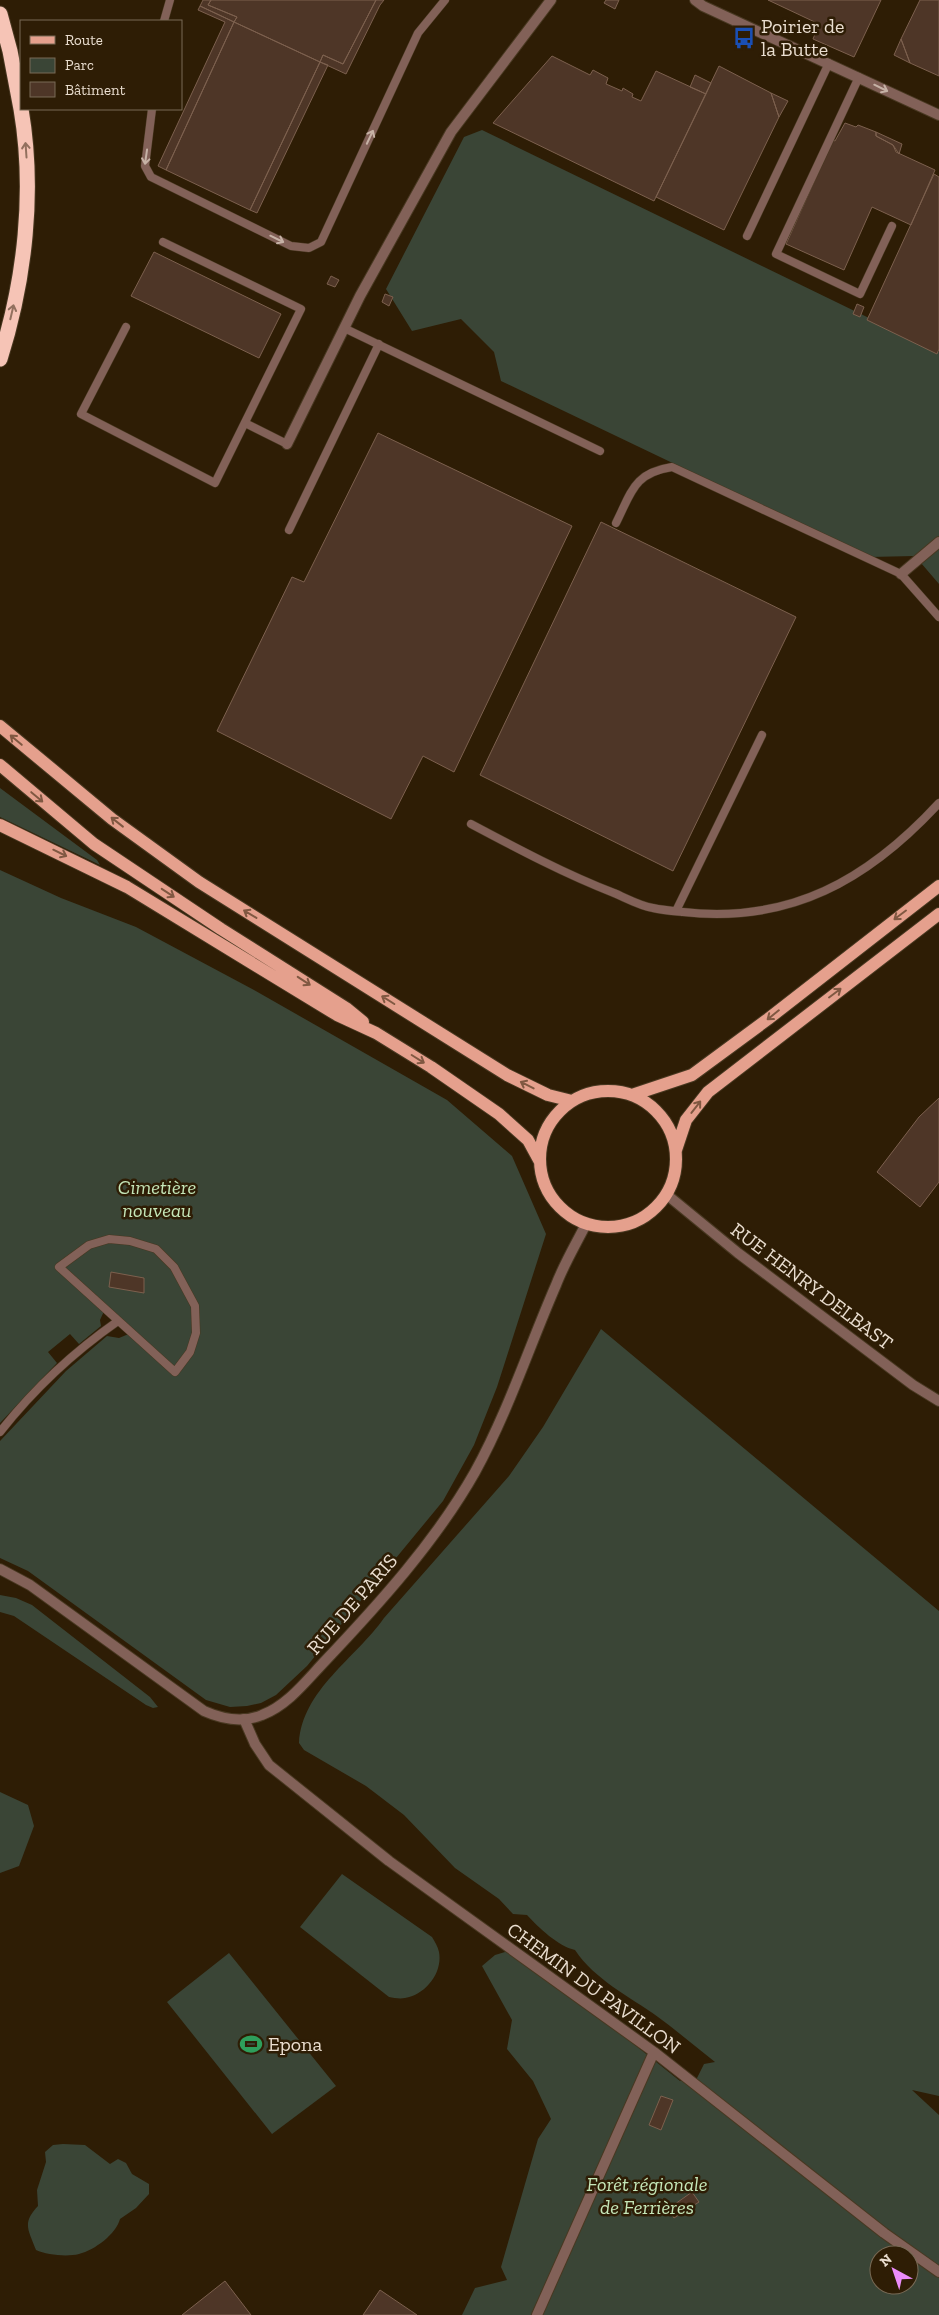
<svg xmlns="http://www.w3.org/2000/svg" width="939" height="2315" viewBox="0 0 939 2315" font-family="'Zilla Slab',serif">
<rect width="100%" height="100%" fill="#2e1d05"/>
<path fill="#3a4536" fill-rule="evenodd" d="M482,130L939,352V584L915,556L869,557L501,381L494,352L461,319L412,331L386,289L464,137Z
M0,788L97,860L100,865L0,817Z
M0,870L61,898L136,927L254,990L447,1100L512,1156L546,1234L497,1387L474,1445L443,1501L307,1666L276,1695L261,1703L247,1706L230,1707L206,1700L28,1571L0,1558V1441L66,1371L107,1336L119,1338L131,1333L105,1309L100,1320L101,1326L79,1344L70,1334L48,1352L57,1363L0,1423Z
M601,1329L939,1611V2096L912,2090L939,2115V2315H462L475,2288L507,2280L501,2267L538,2139L551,2119L533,2081L507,2049L512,2020L482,1966L495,1955L515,1949L680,2081L697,2078L704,2064L715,2062C696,2047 677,2031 658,2017C629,1996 595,1980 575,1950C558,1946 539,1928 527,1915L513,1914L499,1899L455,1868L404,1815L366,1786L304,1750L299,1743C302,1690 356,1658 384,1618L509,1476L543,1427ZM879,2255H909V2285H879Z
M0,1595L16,1598L32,1605L150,1697L158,1707L153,1708L146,1705L14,1616L0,1612Z
M0,1792L28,1805L34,1826L19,1866L0,1873Z
M342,1874L432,1937C435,1942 438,1947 439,1952C443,1973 425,1995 405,1998C400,1999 394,1998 389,1997L300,1927Z
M229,1953L336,2086L272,2134L167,2002Z
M63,2144L85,2145L110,2164L118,2159L126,2163L132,2174L149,2184V2194L136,2208L120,2219C116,2234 95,2250 79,2254C67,2257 47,2255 36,2250C28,2229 22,2223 38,2206L37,2190L46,2162L45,2152L53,2145Z"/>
<path fill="#4e3627" stroke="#7c604e" d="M203,0H211L208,5L237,17L234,22L200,6Z
M211,0H376L343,64L323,55L320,62L234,22L237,17L208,5Z
M376,0H384L380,5L346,74L320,62L323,55L343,64Z
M606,0H619L615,9L604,3Z
M768,0H881L854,57L813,39L819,24Z
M920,0H939V76L910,63L901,39Z
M200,6L234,22L166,170L158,166L225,22L198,10Z
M234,22L320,62L250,210L166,170Z
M901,39L910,63L894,55Z
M552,56L590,75L593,70L608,78L606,84L622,91L623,88L633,94L632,97L641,101L656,71L706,94L654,201L493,123Z
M320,62L328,65L257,213L250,210Z
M719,66L771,93L779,117L724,230L656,197Z
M695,75L711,83L706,94L690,87Z
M771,93L788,101L779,117Z
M845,123L856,127L858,125L876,132V136L893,145L896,152L935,170L911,225L872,207L844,270L786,244L833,140L835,141Z
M876,132L902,144L899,154L893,145L876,136Z
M934,174L939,177V349L937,354L867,320Z
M154,252L281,314L259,358L131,296Z
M331,276L339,280L335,287L327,284Z
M385,294L393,297L389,306L382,302Z
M857,304L864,307L860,317L853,314Z
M378,433L572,526L454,772L423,756L391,819L217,731L292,577L304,582Z
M601,522L796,617L673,871L480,775Z
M939,1098V1182L920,1207L877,1172L919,1117Z
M111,1272L144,1278V1293L109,1287Z
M661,2096L673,2100L661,2130L649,2125Z
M692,2192L699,2202L674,2218L668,2209Z
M225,2281L251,2315H182Z
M380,2290L417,2315H363Z"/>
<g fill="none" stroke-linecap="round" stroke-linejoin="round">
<g stroke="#483821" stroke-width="9">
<path id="service" d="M164,21L170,0
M859,77L776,254L860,294L892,226
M152,109L145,166L151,177L291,246L309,248L321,242L418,33L445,0
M747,236L829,63
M126,327L81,414L215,483L301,309L163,242
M344,328L600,451
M245,423L287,444
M616,523C632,491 634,473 672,467L901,574L939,617
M289,530L379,344
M471,824C518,849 565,874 614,893C626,898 640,906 653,908C662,910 673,911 683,912C790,924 868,880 939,803
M676,911L762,735
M109,1239L130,1241L156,1249L174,1267L195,1306L196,1333L190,1352L175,1372L59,1267L89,1245Z
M0,1432C33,1390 75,1351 118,1321"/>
</g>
<g stroke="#483821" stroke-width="12">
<path id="minor" d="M695,0L703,6L939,115
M287,444L360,296L451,132L551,0
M901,574L939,542
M666,1194L738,1253L913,1385L939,1401
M244,1719L255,1744L269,1765L389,1861L654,2052L884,2233L939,2272
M537,2315L654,2052"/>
</g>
<g stroke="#483821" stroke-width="12">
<path id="tertiary" d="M0,1569L30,1585L204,1711C222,1719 243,1723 262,1715C288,1705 306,1681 325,1661C379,1604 436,1541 475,1472C508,1412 529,1347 556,1285C564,1264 576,1244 586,1224"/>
</g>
<g stroke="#483821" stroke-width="14">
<path id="primary" d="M0,726L112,819L199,882L507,1075L548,1095L572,1101
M0,765L94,844L221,929L346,1008L363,1022
M0,825L127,887L337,1015L376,1033L431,1067L499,1114L528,1140L540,1162
M540 1159a68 68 0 1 1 136 0a68 68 0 1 1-136 0Z
M632,1095L692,1075L768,1019L939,886
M676,1150L686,1120L708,1092L939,914"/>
</g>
<g stroke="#483821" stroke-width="17">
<path id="motorway" d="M0,14L10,51L21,109
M0,359C25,280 35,191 21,109"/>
</g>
<use href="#service" stroke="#826158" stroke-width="8"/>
<use href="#minor" stroke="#826158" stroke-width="10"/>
<use href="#tertiary" stroke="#826158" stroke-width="10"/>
<use href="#primary" stroke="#e5a08d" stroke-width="12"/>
<use href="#motorway" stroke="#f6c4b6" stroke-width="15"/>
</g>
<defs><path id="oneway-shaft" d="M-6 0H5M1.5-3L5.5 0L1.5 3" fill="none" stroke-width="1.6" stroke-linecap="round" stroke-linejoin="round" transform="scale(1.25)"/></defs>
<g stroke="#c6b2a6">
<use href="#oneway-shaft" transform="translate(881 88) rotate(26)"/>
<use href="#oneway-shaft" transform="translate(370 137) rotate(-65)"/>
<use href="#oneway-shaft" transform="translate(146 157) rotate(98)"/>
<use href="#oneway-shaft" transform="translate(277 239) rotate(26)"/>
</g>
<g stroke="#92705e">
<use href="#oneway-shaft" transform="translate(26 150) rotate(-94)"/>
<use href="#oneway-shaft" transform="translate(12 312) rotate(-77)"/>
</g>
<g stroke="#805842">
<use href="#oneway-shaft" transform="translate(16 740) rotate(-140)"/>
<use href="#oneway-shaft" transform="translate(37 797) rotate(40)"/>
<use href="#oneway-shaft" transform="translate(117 822) rotate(-142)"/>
<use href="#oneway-shaft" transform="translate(60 853) rotate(26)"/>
<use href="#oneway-shaft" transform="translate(168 893) rotate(33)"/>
<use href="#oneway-shaft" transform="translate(250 914) rotate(-149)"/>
<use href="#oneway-shaft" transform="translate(900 915) rotate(143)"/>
<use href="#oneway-shaft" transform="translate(304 981) rotate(33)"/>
<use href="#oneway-shaft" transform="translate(835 993) rotate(-37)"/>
<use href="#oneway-shaft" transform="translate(388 1000) rotate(-148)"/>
<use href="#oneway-shaft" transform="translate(773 1015) rotate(141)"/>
<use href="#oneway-shaft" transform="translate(418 1059) rotate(32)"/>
<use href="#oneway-shaft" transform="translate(527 1085) rotate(-153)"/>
<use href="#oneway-shaft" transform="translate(696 1107) rotate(-52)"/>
</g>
<defs>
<g id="bus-bare" transform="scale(1.725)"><path d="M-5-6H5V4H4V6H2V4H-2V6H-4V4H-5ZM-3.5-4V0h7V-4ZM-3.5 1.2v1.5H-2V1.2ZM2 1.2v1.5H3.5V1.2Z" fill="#1a4fb4" stroke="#2e1d05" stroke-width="2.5" paint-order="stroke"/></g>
<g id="stadium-bare" transform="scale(1.725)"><path d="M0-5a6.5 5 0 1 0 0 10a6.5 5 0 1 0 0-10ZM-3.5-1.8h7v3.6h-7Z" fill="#2e9e5b" stroke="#2e1d05" stroke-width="2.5" paint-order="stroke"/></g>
</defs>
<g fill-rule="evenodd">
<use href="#bus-bare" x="744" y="38"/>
<use href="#stadium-bare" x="251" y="2044"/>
</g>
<g text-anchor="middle" stroke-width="5" stroke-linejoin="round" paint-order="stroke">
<g font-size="20" fill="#eaded0" stroke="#2e1d05" text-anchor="start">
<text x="761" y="33">Poirier de<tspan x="761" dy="23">la Butte</tspan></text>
<text x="268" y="2051">Epona</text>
</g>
<g font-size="20" font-style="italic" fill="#c5e7b9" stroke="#2e1d05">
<text x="157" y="1194">Cimetière<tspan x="157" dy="23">nouveau</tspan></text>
<text x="647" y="2191">Forêt régionale<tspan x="647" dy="23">de Ferrières</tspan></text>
</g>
<g font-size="20" fill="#eaded0" stroke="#2e1d05">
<text transform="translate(812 1286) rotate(37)" y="7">RUE HENRY DELBAST</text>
<text transform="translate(352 1604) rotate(-49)" y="7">RUE DE PARIS</text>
<text transform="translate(594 1988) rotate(36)" y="7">CHEMIN DU PAVILLON</text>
</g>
</g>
<rect x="20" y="20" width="162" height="90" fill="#2e1d05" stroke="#796a56"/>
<rect x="30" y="36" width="25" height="8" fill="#e5a08d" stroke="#796a56"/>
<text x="65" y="45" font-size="15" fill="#eaded0">Route</text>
<rect x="30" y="58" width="25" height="15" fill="#3a4536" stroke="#796a56"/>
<text x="65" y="70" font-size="15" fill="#eaded0">Parc</text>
<rect x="30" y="82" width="25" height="15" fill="#4e3627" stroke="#796a56"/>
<text x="65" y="95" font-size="15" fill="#eaded0">Bâtiment</text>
<g transform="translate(894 2270) rotate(320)"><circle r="24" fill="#2e1d05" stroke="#796a56"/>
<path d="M0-4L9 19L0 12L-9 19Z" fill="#eb8cfb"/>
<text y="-8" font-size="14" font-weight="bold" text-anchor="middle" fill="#eaded0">N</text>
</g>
</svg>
